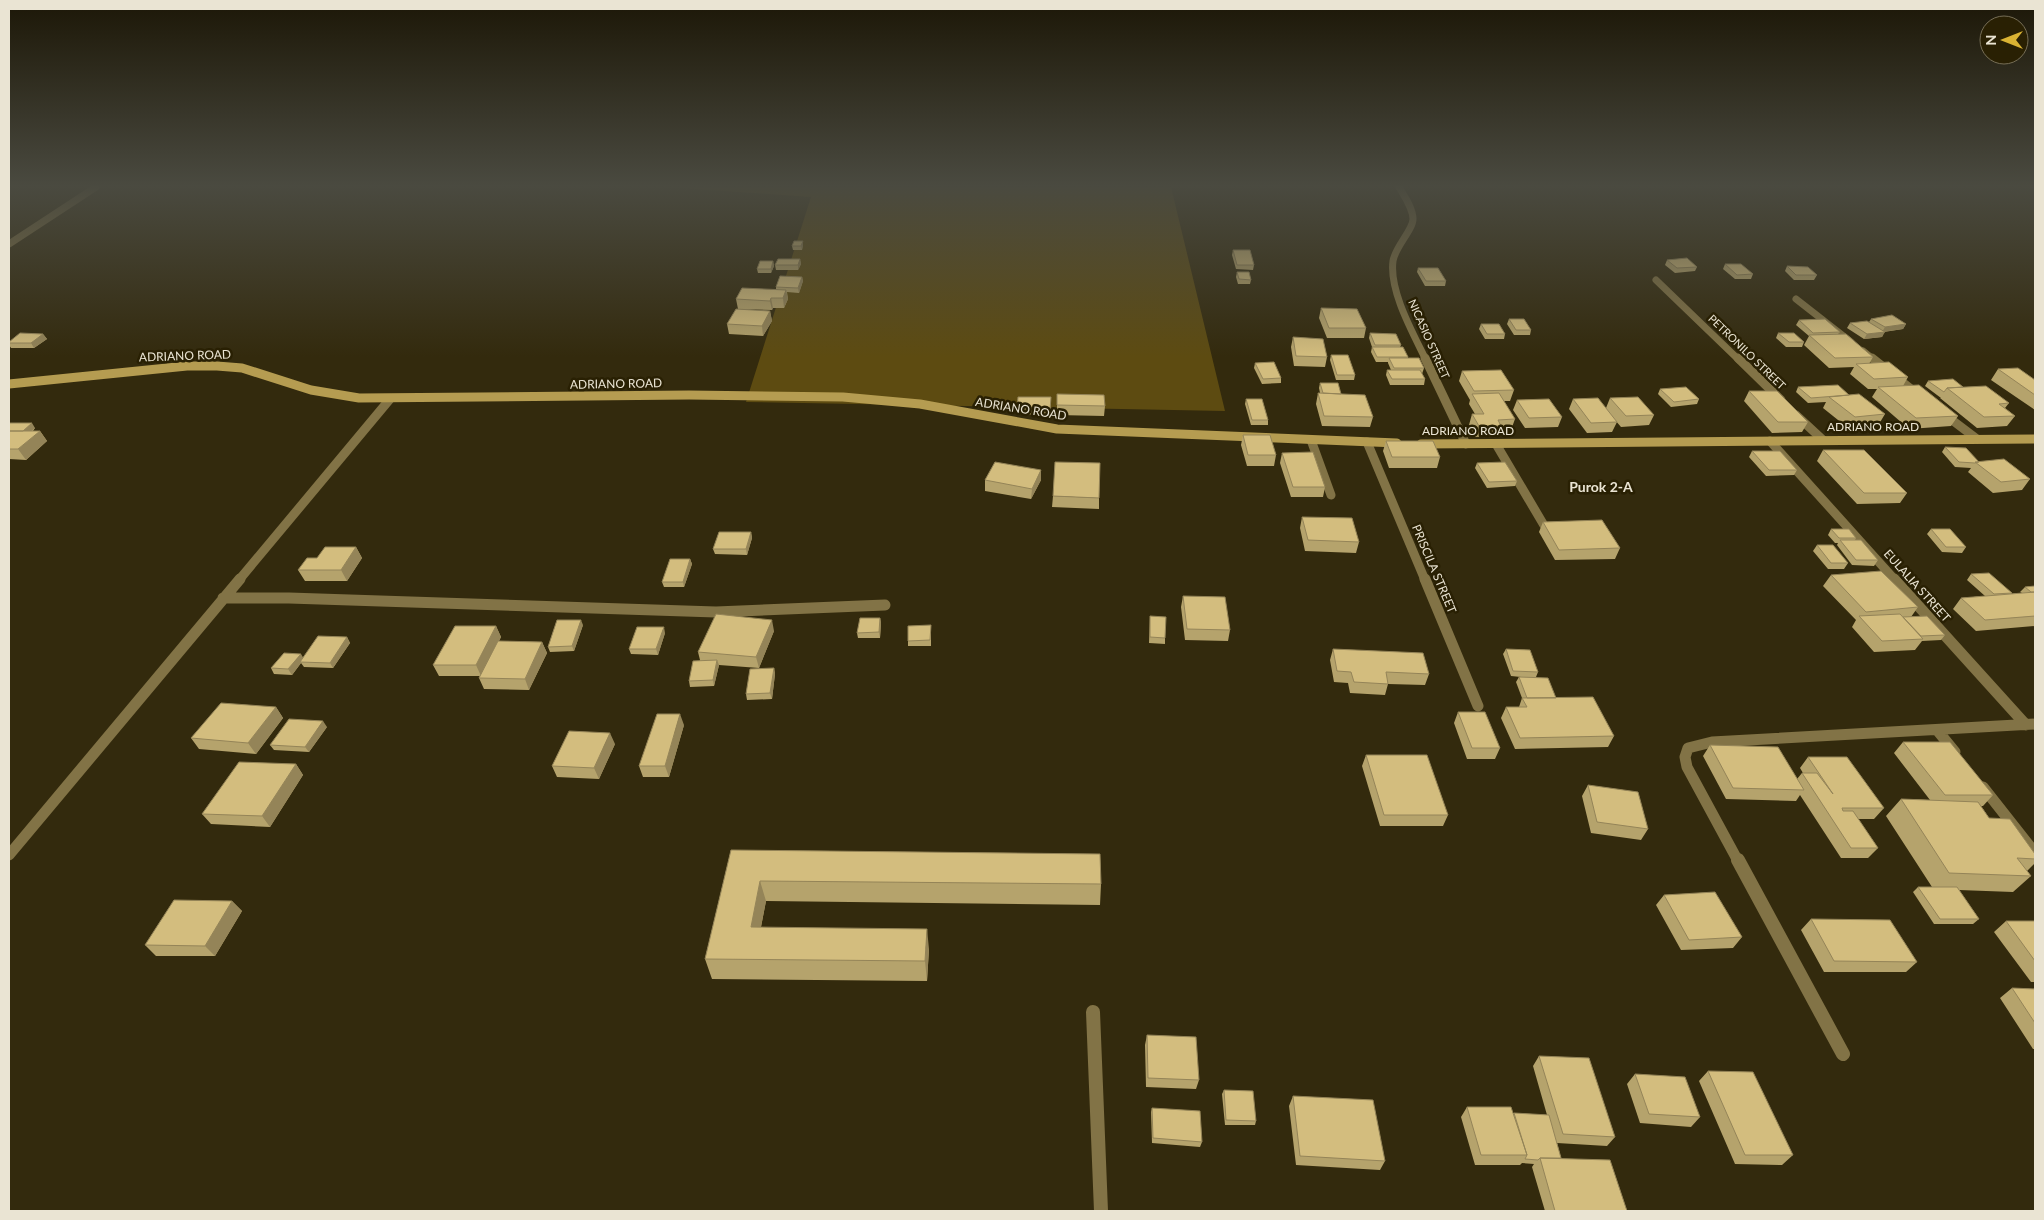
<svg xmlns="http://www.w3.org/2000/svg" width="2044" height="1220" viewBox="0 0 2044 1220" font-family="Lato,sans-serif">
<rect width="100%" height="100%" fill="#332a0d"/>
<path fill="#5d4b11" d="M667,187H1171L1225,411L746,402L811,197Z"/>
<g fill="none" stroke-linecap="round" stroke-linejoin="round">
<path stroke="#827346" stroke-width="7" d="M1399,187C1404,196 1413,208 1413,219C1413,230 1395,247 1393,261C1389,291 1413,333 1426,360
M9,244L96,187
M1656,280L1739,360
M1796,299L1851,342
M1863,351L1874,360"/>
<path stroke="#827346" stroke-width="9" d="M1425,358L1466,444
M1738,358L1781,400
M1872,358L1916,393
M1944,414L1977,439
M1796,415L1823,440
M1311,440L1331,495
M1770,441L1895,580
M1367,442L1425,580
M1496,444L1545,527
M239,580L390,399"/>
<path stroke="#827346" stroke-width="11" d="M1425,579L1478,706
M1894,579L2026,725
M223,598H289L716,612L885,605
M1937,730L1955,752
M1983,787L2035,853
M9,855L240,579
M1738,861L1687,767L1685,757L1688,748L1712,742L2035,724"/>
<path stroke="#827346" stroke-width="14" d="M1738,860L1843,1054
M1093,1012L1101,1211"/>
<path stroke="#b59c51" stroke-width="9" d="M9,384L187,366H217L242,368L311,390L359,398L689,395L843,397L920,404L1057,429L1397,443
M1421,444L2035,439"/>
</g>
<path fill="#b5a36c" d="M803,245L802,250H793L792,246Z
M1233,250L1254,265L1253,270L1236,269L1232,255Z
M800,259L801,264L798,270H776L775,265Z
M1667,260L1697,267L1695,271L1675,273L1665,265Z
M773,261L774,266L771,273H758L757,269Z
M1725,264L1753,274L1751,279H1735L1723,269Z
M1787,266L1817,275L1814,280H1794L1785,271Z
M1418,268L1446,281L1445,286H1425L1417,272Z
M1237,272L1251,280L1250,284H1238L1236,277Z
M802,277L803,281L799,293L787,292L788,299L784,308H773L772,310L739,309L770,311L772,321L763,336L729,334L727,324L738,309L736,299L776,289V287Z
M1321,308L1366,328L1364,338H1327L1319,318Z
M1509,319L1531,330L1530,335H1514L1507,324Z
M1871,319L1906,324L1903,329L1884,332L1882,337L1864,339L1847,328L1850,323L1869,322Z
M1799,320L1840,332L1838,334L1873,357L1869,364L1908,377L1903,386L1958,416L1951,426L1909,429L1872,397L1877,389H1868L1850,374L1854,367L1829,368L1804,345L1809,336L1796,325Z
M1481,324L1505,334L1504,339H1485L1479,329Z
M1370,333L1401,345L1400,347L1408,357V358L1424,368L1422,374L1425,379L1424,385H1390L1386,375L1387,370H1391L1388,363V362H1376L1371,352L1372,347L1369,338Z
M1778,333L1804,342L1802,347H1786L1776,338Z
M43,334L47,339L34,348H11L9,345V342Z
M1293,337L1327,357L1325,367L1294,366L1291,347Z
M1331,355L1355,375L1354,380H1336L1330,360Z
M1255,363L1281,378V383L1262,384L1254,368Z
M1998,369L2035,380V410L1991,380Z
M1462,371L1514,390L1510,401H1503L1515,419L1511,430H1500L1498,436L1475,437L1469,425L1472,414H1475L1469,404L1470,400L1459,381Z
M1928,381L1963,387L2009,403L2005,408L2015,416L2007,426L1977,428L1940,398H1941L1925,386Z
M1320,383L1341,394L1373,417L1370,427L1322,426L1316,404L1318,393H1320L1319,388Z
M1798,387L1849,395L1885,414L1879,424L1848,428L1823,408L1826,402L1808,403L1796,392Z
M1660,389L1699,399L1697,404L1671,407L1658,394Z
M1749,391L1808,422L1802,432L1772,433L1744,401Z
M1057,394L1105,406L1104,416L1057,415Z
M1051,397L1050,415L1017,414V409Z
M1610,398L1654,415L1649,425L1621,427L1609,413L1617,422L1612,432L1587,433L1569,409L1573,399L1606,408Z
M1246,399L1268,420V425H1251L1245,404Z
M1517,400L1562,417L1558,427L1525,428L1513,410Z
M9,423L35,428L33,431H40L47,441L26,460L9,459Z
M1243,435L1276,455L1274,466H1247L1241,445Z
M1386,441L1440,457L1437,468H1389L1383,451Z
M1945,447L1979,462L2030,479L2022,490L1993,493L1968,472L1971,468L1955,467L1942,452Z
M1823,450L1907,493L1900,503L1857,504L1817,461Z
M1752,451L1797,470L1794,475L1766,476L1749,457Z
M1282,453L1325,487L1323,497H1291L1280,463Z
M1477,463L1517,481L1515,486L1487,488L1475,468Z
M985,480H1041L1031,499L985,491Z
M1053,496L1099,498V509L1052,507Z
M1302,517L1359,542L1356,553L1305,551L1300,528Z
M1543,522L1620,548L1615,559L1555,560L1539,532Z
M1831,529L1856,538L1855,540L1878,560L1874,566L1852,565L1837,545L1838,543H1835L1828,535Z
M1931,529L1966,547L1962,553L1942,552L1927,534Z
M751,532L752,538L747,555L715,554L713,549Z
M1817,545L1848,563L1844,569H1828L1813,551Z
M356,547L362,558L347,581H305L298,570L317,558Z
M690,559L692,564L684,587H664L662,582Z
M1971,574L2012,593L2011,594L2022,593L2020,592L2025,587L2035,586V626L1976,631L1953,609L1961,598L1985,596L1967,580Z
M1831,575L1918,607L1911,617L1945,635L1941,640L1922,641L1915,650L1874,652L1852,627L1856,620L1823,586Z
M1183,596L1230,630L1228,641L1185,640L1181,607Z
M1150,616L1165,638V644L1149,643Z
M880,618L881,623L880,638H858L857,633Z
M583,625L574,651L550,652L548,647Z
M931,625V646H908V641Z
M496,626L501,637L499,641L542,642L547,653L529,690L484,689L479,678L480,676H439L433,665Z
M774,631L759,668L719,665L714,686L690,687L689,681L700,660L698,652Z
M665,633L658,655L631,654L629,649Z
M347,637L350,643L333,668L304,667L301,663L292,675L274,674L271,668L303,658Z
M1333,649L1429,674L1425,685L1388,684L1385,695L1350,693L1348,683L1334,682L1330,660Z
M1506,649L1538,672L1536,677L1556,698L1614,736L1608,747L1515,749L1501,718L1506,707H1519L1522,698L1516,682L1519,677H1521L1511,676L1503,654Z
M774,668L775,674L772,699L747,700L746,694Z
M276,707L283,718L256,754L199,749L191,738Z
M1458,712L1500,748L1495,759H1467L1454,723Z
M684,725L669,777H643L639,766Z
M327,727L309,752L274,750L270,745Z
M1903,742L1993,795L1983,806H1981L1989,818L2035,854V863L2027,871L2031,876L2013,892L1959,890L1979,919L1973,924H1934L1913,892L1918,887H1932L1886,816L1901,799L1930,800L1894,753Z
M615,744L599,779L557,777L552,766Z
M1710,745L1797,779L1802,773H1803L1800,768L1808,757L1884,808L1874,819H1858L1878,848L1868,858H1841L1800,795L1796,801L1726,799L1703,756Z
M1366,755L1448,815L1443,826H1380L1362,766Z
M296,764L303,775L270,827L211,824L202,814Z
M1588,785L1648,829L1641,840L1591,833L1582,796Z
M731,850L1101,884L1100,905L766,901L761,927L929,949L927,981L712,979L705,959Z
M1664,895L1742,937L1733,948L1681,950L1656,905Z
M232,901L242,911L215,956H156L145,945Z
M1811,919L1917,962L1906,972H1824L1801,930Z
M2006,921H2035V982H2031L1994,932Z
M2012,988L2035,989V1049H2033L2000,998Z
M1147,1035L1199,1080L1196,1089L1146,1087L1145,1045Z
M1539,1056L1615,1137L1607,1146L1557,1143L1561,1158L1627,1211H1545L1532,1167L1534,1164L1522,1163L1520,1165H1475L1461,1117L1467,1107L1513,1113L1547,1115L1533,1066Z
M1708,1071L1793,1155L1782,1165L1735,1164L1699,1081Z
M1635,1074L1700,1117L1691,1127L1640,1123L1627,1084Z
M1224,1090L1256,1121L1255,1125H1225L1222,1094Z
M1293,1096L1385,1161L1380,1170L1296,1165L1289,1106Z
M1152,1108L1202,1142L1200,1147L1152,1143L1151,1112Z"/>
<path fill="#948458" d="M803,241V245L802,250L801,246Z
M800,259L801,264L798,270V265Z
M773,261L774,266L771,273V269Z
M802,277L803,281L799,293L798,288Z
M786,290L788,299L784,308L783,298Z
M771,298L773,308L772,310L770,301Z
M770,311L772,321L763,336L762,326Z
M1906,324L1903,329L1882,332L1885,327Z
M1885,332L1882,337L1864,339L1867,334Z
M43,334L47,339L34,348L31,343Z
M32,423L35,428L21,440L17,435Z
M40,431L47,441L26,460L18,449Z
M1041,470V480L1031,499L1032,489Z
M751,532L752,538L747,555L746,549Z
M356,547L362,558L347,581L341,570Z
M690,559L692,564L684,587L683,582Z
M880,618L881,623L880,638L879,632Z
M581,620L583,625L574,651L572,646Z
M772,620L774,631L759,668L756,657Z
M496,626L501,637L481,676L476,665Z
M664,627L665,633L658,655L656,649Z
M347,637L350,643L333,668L330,663Z
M542,642L547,653L529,690L525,679Z
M301,654L304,659L300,662L301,663L292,675L288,669Z
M717,660L719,665L714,686L713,680Z
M774,668L775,674L772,699L770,693Z
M276,707L283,718L256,754L248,743Z
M680,714L684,725L669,777L665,766Z
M323,721L327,727L309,752L305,747Z
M610,733L615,744L599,779L594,768Z
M296,764L303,775L270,827L262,816Z
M760,881L766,901L757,947L751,927Z
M232,901L242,911L215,956L205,946Z
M927,929L929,949L927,981L925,961Z"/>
<path fill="#d3bd7e" stroke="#948458" d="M794,241H803L801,246H792Z
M1233,250H1250L1254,265H1237Z
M1687,258L1697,267L1677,268L1667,260Z
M778,259H800L798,265H775Z
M760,261H773L771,269H757Z
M1725,264H1741L1753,274L1737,275Z
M1787,266L1808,267L1817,275H1796Z
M1418,268H1438L1446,281H1426Z
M1237,272H1249L1251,280L1239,279Z
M780,276L802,277L798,288L776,287Z
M742,288L786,290L783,298H771L770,301L736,299Z
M1321,308L1357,309L1366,328H1329Z
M736,309L770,311L762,326L727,324Z
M1892,315L1906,324L1885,327L1871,319Z
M1509,319H1524L1531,330H1516Z
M1825,319L1840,332L1813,333L1799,320Z
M1867,321L1885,332L1867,334L1850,323Z
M1481,324H1499L1505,334H1487Z
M20,333L43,334L31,343H9V342Z
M1370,333L1396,334L1401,345H1375Z
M1778,333H1794L1804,342H1789Z
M1846,334L1873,357L1835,358L1809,335Z
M1293,337L1323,339L1327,357L1296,356Z
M1372,347H1403L1408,357H1377Z
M1331,355H1348L1355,375H1337Z
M1389,358H1419L1424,368H1394Z
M1274,362L1281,378L1263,379L1255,363Z
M1889,362L1908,377L1874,379L1856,364Z
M2018,368L2035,380V395L1998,369Z
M1387,370H1420L1425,379H1392Z
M1501,370L1514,390L1474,391L1462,371Z
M1953,379L1963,387L1947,388L1944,392L1928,381Z
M1320,383H1338L1341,394L1323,393Z
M1838,385L1849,395L1811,398L1798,387Z
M1919,385L1958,416L1916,418L1878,387Z
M1986,386L2009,403L1999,404L2015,416L1984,417L1947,388Z
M1686,387L1699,399L1674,402L1660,389Z
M1749,391H1777L1808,422H1778Z
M1318,393L1365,395L1373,417L1324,416Z
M1499,393L1515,419L1498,420L1501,426H1479L1472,414H1484L1472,394Z
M1057,394L1104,395L1105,406L1057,405Z
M1859,394L1885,414L1855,417L1829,397Z
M1018,397H1051L1050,410L1017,409Z
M1638,397L1654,415L1626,416L1610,398Z
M1598,398L1617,422L1591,423L1573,399Z
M1246,399H1262L1268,420H1252Z
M1549,399L1562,417L1529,418L1517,400Z
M9,423H32L23,431H9Z
M9,431H40L18,449H9Z
M1243,435H1270L1276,455H1248Z
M1386,441H1433L1440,457H1392Z
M1945,447L1966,448L1979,462L1975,463L1959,462Z
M1823,450H1864L1907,493H1864Z
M1752,451H1780L1797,470H1769Z
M1313,452L1325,487H1293L1282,453Z
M2004,459L2030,479L2001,482L1975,462Z
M995,462L1041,470L1032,489L985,480Z
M1055,462L1100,463L1099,498L1053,496Z
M1505,462L1517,481L1489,482L1477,463Z
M1302,517L1352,518L1359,542L1308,540Z
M1602,520L1620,548L1559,550L1543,522Z
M1831,529H1849L1856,538H1839Z
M1931,529H1950L1966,547H1946Z
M719,532H751L746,549H713Z
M1840,540H1861L1878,560H1856Z
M1817,545H1833L1848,563H1831Z
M325,547H356L341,570H298L307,558H317Z
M670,559H690L683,582H662Z
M1881,571L1918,607L1866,612L1831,575Z
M1989,573L2012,593L1994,594L1971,574Z
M2035,586V592H2031L2025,587Z
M2035,592V616L1985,620L1961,598Z
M1183,596L1225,597L1230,630L1187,629Z
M716,614L772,620L756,657L698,652Z
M1900,614L1923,639L1882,641L1859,616Z
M1150,616L1166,617L1165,638L1150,637Z
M1927,616L1945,635L1921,636L1903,617Z
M860,618H880L879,632L857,633Z
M557,620H581L572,646L548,647Z
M931,625L930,640L908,641V626Z
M455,626H496L476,665H433Z
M637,627H664L656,649H629Z
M318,636L347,637L330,663L300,662Z
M498,641L542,642L525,679L479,678Z
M1333,649L1423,653L1429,674L1386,672L1388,684L1354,682L1351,672L1337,671Z
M1506,649L1530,650L1538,672L1513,671Z
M284,653L301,654L288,669L271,668Z
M717,660L713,680L689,681L693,661Z
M774,668L770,693L746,694L750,669Z
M1519,677L1548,678L1556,698H1527Z
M1593,697L1614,736L1520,738L1506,707H1527L1522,698Z
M221,703L276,707L248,743L191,738Z
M1458,712H1485L1500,748H1472Z
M657,714H680L665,766H639Z
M289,719L323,721L305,747L270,745Z
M569,731L610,733L594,768L552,766Z
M1903,742H1950L1993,795H1945Z
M1710,745L1778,747L1804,790L1733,788Z
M1366,755H1427L1448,815H1384Z
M1808,757H1847L1884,808H1842L1843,811H1853L1878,848H1851L1802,773H1817L1833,794Z
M239,762L296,764L262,816L202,814Z
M1588,785L1638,792L1648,829L1597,822Z
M1901,799L1978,802L1989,818L2010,819L2035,854V859L2017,858L2031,876L1949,873Z
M731,850L1100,854L1101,884L760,881L751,927L927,929L925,961L705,959Z
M1918,887H1957L1979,919H1940Z
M1715,892L1742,937L1689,940L1664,895Z
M174,900L232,901L205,946L145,945Z
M1811,919L1890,920L1917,962L1834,961Z
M2006,921H2035V961Z
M2012,988L2035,989V1023Z
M1147,1035L1196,1037L1199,1080L1148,1078Z
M1539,1056L1589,1058L1615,1137L1563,1134Z
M1708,1071L1753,1072L1793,1155H1745Z
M1635,1074L1685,1077L1700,1117L1649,1114Z
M1224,1090L1253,1091L1256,1121L1226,1120Z
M1293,1096L1373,1100L1385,1161L1300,1156Z
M1467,1107H1511L1527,1155H1481Z
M1152,1108L1200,1111L1202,1142L1153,1138Z
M1514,1113L1549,1115L1561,1158H1540L1538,1160L1525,1159L1527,1155Z
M1540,1158L1610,1160L1627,1211H1555Z"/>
<linearGradient id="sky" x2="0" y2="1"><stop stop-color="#1c1707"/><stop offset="0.52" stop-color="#4a4a40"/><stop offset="1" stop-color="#4a4a40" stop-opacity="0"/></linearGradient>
<rect width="2044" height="357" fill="url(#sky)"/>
<g text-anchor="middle" stroke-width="5" stroke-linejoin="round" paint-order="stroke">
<g font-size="11" fill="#eae4d3" stroke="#292003">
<text transform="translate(1429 339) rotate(66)" y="4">NICASIO STREET</text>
<text transform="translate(1747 352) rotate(44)" y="4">PETRONILO STREET</text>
</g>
<g font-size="12" fill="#eae4d3" stroke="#292003">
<text transform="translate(185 356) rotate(-2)" y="4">ADRIANO ROAD</text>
<text transform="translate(616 384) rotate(-1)" y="4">ADRIANO ROAD</text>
<text transform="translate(1021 409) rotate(9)" y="4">ADRIANO ROAD</text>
<text x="1873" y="431">ADRIANO ROAD</text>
<text x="1468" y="435">ADRIANO ROAD</text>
<text transform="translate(1434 569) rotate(67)" y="4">PRISCILA STREET</text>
<text transform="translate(1917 586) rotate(48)" y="4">EULALIA STREET</text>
</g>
<g font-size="14" font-weight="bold" fill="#eae4d3" stroke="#292003">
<text x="1601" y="492">Purok 2-A</text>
</g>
</g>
<rect width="2044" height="1220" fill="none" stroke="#eae4d3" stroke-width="20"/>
<g transform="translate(2004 40) rotate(270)"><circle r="24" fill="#292003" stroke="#766e56"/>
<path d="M0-4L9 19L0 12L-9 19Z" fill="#dab333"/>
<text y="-8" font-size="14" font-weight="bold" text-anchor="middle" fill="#eae4d3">N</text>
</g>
</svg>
